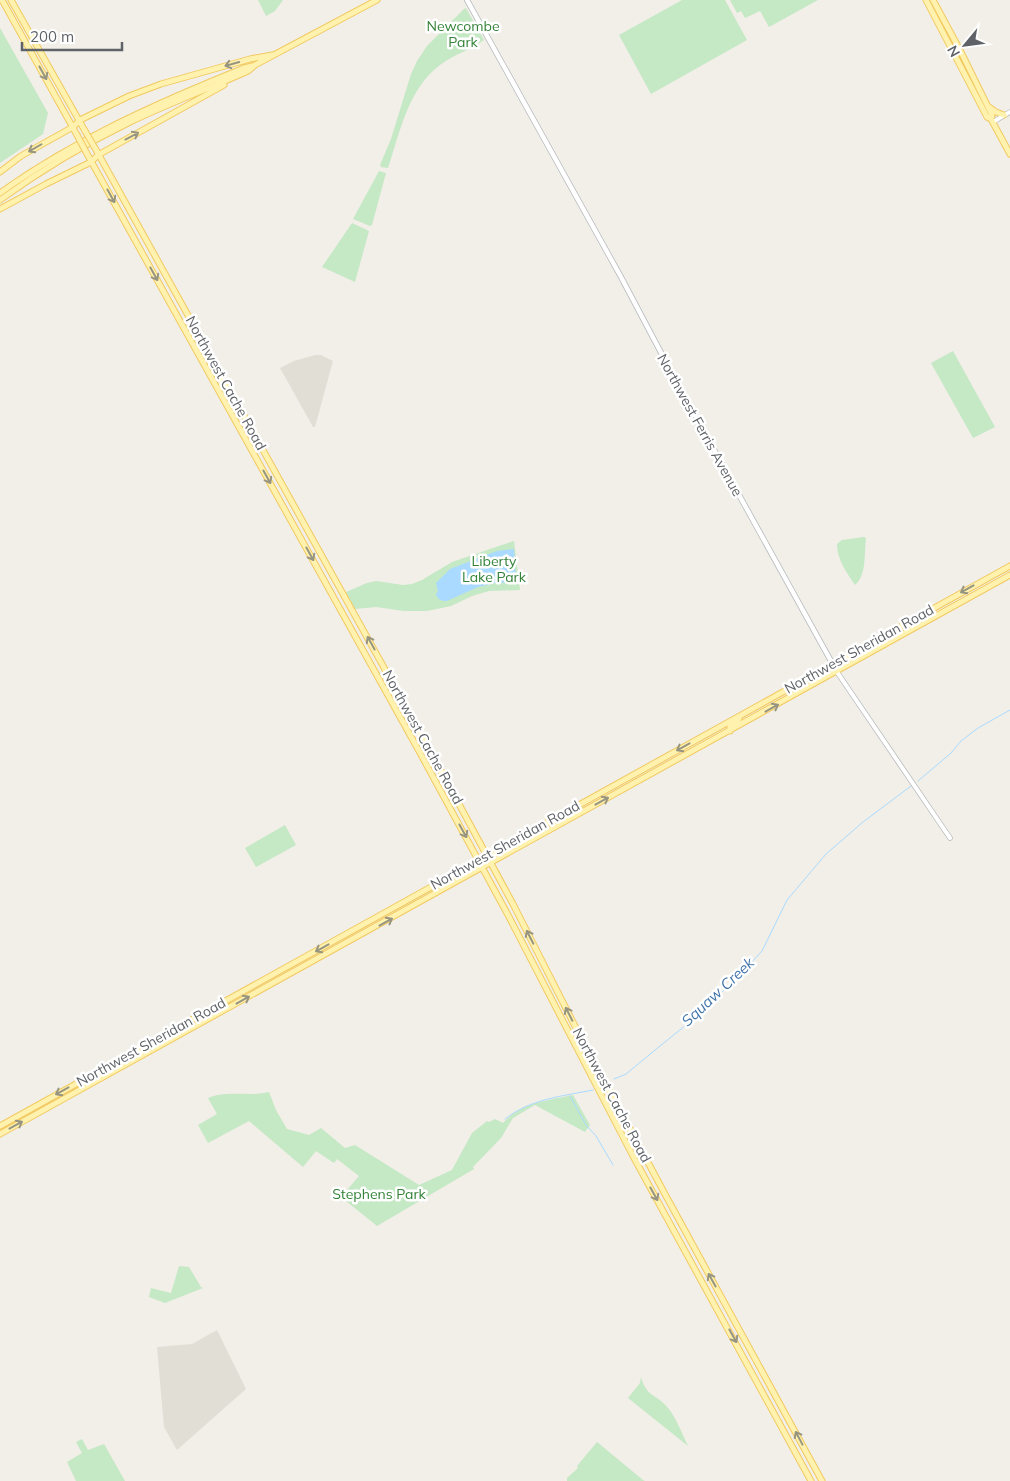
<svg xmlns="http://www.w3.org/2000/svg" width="1010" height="1481" viewBox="0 0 1010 1481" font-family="Mulish,sans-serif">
<rect width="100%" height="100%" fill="#f1efe8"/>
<path fill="#e1ded6" d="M315,355H321L333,361L315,427H313L280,368L294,361Z
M217,1330L246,1389L177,1450L164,1427L157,1347L192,1344Z"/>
<path fill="#c5e8c5" d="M258,0H283L275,11L266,16Z
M682,0H725L747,40L651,94L619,35Z
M730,0H818L769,27L760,11L745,18L741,11L737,13Z
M466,8L484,40C470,50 453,55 440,65C408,89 400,132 388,168L381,167L380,165L391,139L411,74L417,61L427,46L464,9Z
M0,28L48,113L43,134L0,163Z
M379,171L386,173L372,225L370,226L353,219Z
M352,223L369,231L355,282L322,267Z
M953,351L995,427L973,438L931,363Z
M864,537L866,538C864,553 867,575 855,585C847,573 837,560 837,544L842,540Z
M514,541L520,590L489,591L472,596L451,606L427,611H404L376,607L355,609L346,592L367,583L376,581L403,585L412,584L422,580L452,562Z
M285,825L296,845L256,867L245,848Z
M269,1092L276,1110L287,1129L309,1135L321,1128L345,1148L355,1145L419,1185L452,1170L472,1133L487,1121L489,1122L495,1119L503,1123C520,1103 549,1100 573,1095L590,1125L585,1132L535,1105L513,1118L501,1138L473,1167L474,1169L377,1226L341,1197L359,1176L337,1159L334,1163L316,1151L303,1167L249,1121L208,1143L198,1125L217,1114L208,1098C227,1090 249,1097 269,1092Z
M179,1266L189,1267L201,1287L203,1288L165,1303L149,1297L151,1288L171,1293Z
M641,1377C646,1397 657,1394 668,1408C677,1419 682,1434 688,1446L628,1398L640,1383Z
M82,1439L88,1450L104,1444L125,1481H76L67,1462L82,1453L76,1442Z
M597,1442L643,1480L645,1481H567V1478L578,1468L577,1466Z"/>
<path fill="#aadaff" d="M514,549L516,582L496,583L478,587L447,601C441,601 438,600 436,594L438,591L436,583L450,569L497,551Z"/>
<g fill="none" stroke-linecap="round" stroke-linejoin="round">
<path stroke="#aadaff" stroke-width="1" d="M918,781L951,753L961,741L978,728L1010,710
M614,1079L626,1074L660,1046L691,1021L737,978L762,951L787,900L826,854L863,822L911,786
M570,1096L586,1125L596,1136L613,1165
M505,1119C530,1099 563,1096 593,1090"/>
<g stroke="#b5b8bc" stroke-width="5.5">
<path id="tertiary" d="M993,122L1010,112
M837,672L950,838"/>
</g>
<g stroke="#b6babf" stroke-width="6">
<path id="secondary" d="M467,0L621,277L676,381L837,672"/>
</g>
<g stroke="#f2c960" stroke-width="7">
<path id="primary" d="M2,0L77,135
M11,0L85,131
M926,0L987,117L991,119
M933,0L961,52L992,115L991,119L1010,154
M989,107L996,112L1004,115
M95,148L427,745L513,904L579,1034L666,1196L822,1481
M86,152L419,751L508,915L634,1158L811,1481
M0,172L21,156L73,127L80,120L129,96L161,84L250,59L272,55
M0,193C76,139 159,102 244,68L252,66
M0,200C40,171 83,145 128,123C167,104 208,89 248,71L255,65L377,0
M0,209L46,184L91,162L98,155L224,85
M730,731V726L739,719
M0,1126L1010,566
M0,1134L1010,575"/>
</g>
<use href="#tertiary" stroke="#fff" stroke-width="4"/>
<use href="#secondary" stroke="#fff" stroke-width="4.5"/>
<use href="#primary" stroke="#fff2af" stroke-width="5"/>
<g stroke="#f2c960" stroke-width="7" stroke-linecap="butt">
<path id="primary-bridge" d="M85,131L95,148
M77,135L86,152"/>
</g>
<use href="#primary-bridge" stroke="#fff2af" stroke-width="5"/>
</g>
<defs><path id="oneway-shaft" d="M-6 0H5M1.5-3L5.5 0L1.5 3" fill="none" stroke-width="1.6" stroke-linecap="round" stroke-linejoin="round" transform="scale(1.25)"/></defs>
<g stroke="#979581">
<use href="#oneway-shaft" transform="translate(232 64) rotate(164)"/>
<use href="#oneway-shaft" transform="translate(43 73) rotate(61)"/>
<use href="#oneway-shaft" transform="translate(132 136) rotate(-28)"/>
<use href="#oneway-shaft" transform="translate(35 148) rotate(150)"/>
<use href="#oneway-shaft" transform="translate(111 196) rotate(61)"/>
<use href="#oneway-shaft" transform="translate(154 274) rotate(61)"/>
<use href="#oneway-shaft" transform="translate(267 477) rotate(61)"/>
<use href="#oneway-shaft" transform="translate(310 554) rotate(61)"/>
<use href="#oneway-shaft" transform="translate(967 589) rotate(151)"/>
<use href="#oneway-shaft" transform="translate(371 643) rotate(-119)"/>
<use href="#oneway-shaft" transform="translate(772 708) rotate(-29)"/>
<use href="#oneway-shaft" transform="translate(683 747) rotate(151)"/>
<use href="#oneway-shaft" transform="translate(602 801) rotate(-29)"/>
<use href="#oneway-shaft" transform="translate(463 831) rotate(61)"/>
<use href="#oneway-shaft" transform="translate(386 922) rotate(-29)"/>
<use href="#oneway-shaft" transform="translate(530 937) rotate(-117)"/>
<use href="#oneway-shaft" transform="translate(322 948) rotate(151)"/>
<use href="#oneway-shaft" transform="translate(243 1000) rotate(-29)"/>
<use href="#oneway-shaft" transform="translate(569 1014) rotate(-117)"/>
<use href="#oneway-shaft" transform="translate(62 1091) rotate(151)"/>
<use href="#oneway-shaft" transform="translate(16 1125) rotate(-29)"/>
<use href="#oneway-shaft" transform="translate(654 1194) rotate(61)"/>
<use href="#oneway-shaft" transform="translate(712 1280) rotate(-119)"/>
<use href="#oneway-shaft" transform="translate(733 1336) rotate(61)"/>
<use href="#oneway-shaft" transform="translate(799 1438) rotate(-118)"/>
</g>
<g text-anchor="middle" stroke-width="5" stroke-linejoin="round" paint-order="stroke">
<g font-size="14" fill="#348238" stroke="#fff">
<text x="463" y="31">Newcombe<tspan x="463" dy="16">Park</tspan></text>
<text x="494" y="566">Liberty<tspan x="494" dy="16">Lake Park</tspan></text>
<text x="379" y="1199">Stephens Park</text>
</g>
<g font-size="14" fill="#5f6368" stroke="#fff">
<text transform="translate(226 383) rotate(61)" y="5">Northwest Cache Road</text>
<text transform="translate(700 425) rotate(61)" y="5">Northwest Ferris Avenue</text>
<text transform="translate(859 649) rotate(-29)" y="5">Northwest Sheridan Road</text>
<text transform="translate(423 737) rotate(61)" y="5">Northwest Cache Road</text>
<text transform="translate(505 845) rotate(-29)" y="5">Northwest Sheridan Road</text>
<text transform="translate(151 1042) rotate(-29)" y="5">Northwest Sheridan Road</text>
<text transform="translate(612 1095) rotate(62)" y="5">Northwest Cache Road</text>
</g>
<g font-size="15" font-style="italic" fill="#4174aa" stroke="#fff">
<text transform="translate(718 992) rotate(-43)" y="5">Squaw Creek</text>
</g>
</g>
<g transform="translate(965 45) rotate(241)" stroke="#ffffff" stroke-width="4" paint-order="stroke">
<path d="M0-4L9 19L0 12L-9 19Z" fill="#5f6368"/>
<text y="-8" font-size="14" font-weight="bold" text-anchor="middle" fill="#5f6368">N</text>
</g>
<path d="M22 42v8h100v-8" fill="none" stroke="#5f6368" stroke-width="2.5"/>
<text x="30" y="42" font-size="15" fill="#5f6368" stroke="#ffffff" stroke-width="4" paint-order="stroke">200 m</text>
</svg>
